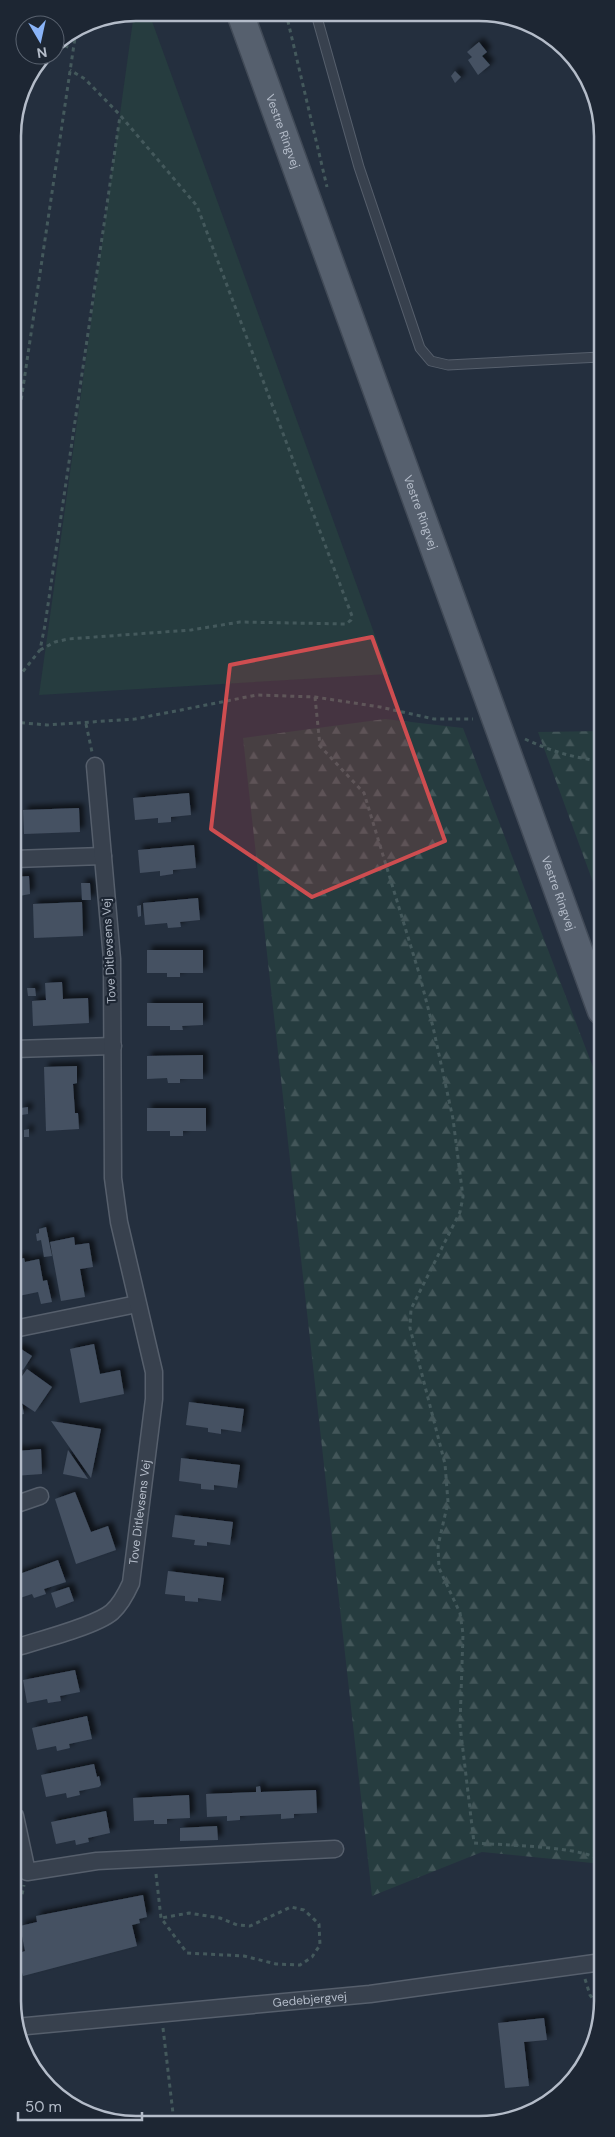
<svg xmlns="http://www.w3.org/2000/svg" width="615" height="2137" viewBox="0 0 615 2137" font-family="'DM Sans',sans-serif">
<defs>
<pattern id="forest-firs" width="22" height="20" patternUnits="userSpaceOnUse" patternTransform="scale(1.25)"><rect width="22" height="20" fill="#263c3f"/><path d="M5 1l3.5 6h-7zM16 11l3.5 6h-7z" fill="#435659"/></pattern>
<filter id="shadow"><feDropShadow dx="4.5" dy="-4.5" stdDeviation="2.5" flood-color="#0009"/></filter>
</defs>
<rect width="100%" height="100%" fill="#242f3e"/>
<path fill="#263c3f" d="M134,13H149L389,674L39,695Z"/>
<path fill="url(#forest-firs)" d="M385,719L463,728L601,1088L602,1864L482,1852L372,1896L243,738Z
M601,731V904L538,732Z"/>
<path fill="#455162" filter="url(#shadow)" d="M479,42L487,52L482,56L490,65L478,75L468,60L472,57L467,52Z
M455,71L461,77L455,83L451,76Z
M189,793L191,815L171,817V822L158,823V818L135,820L133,798Z
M79,808L80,832L24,834L23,810Z
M194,845L196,868L173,870V874L160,876V871L140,873L138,850Z
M29,876L30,894L14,897V877Z
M81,883H90L91,900H82Z
M198,898L200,920L180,922L181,927L168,928L167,923L145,925L143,903Z
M82,902L83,936L34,938L33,904Z
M141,905V916L138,917L137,906Z
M147,950H203V973H180V977H167V973H147Z
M62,982L63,999L88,998L89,1023L33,1026L32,1001L46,1000L45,983Z
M27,988H35L36,996H28Z
M147,1003H203V1025L182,1026L183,1030H170V1026H147Z
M203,1055V1079H180V1083H168L167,1078L147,1079V1056Z
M77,1066V1083L73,1084L75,1113H78L79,1129L46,1131L44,1067Z
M28,1107V1114L21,1115V1108Z
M147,1108H206V1131H183V1136H170V1131H147Z
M14,1109H15L16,1134H14Z
M29,1129V1137H24V1130Z
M46,1227L52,1256L44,1257L41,1240L37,1241L36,1234L39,1233V1229Z
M74,1237L75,1245L89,1243L93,1267L80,1269L85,1297L61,1301L50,1242Z
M24,1258L25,1262L39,1259L43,1281L47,1280L52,1302L41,1304L38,1292L14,1297V1260Z
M94,1344L100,1374L120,1370L124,1394L80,1403L70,1349Z
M18,1347L32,1356L23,1370L14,1364V1353Z
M27,1369L52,1387L35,1412L14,1398V1388Z
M189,1402L244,1409L241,1432L221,1429V1434L208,1432V1428L186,1425Z
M22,1404L24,1414L14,1416V1406Z
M51,1421L101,1429L91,1478Z
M17,1447V1451L41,1449L42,1474L14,1476V1448Z
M68,1450L88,1479L63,1474Z
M181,1458L240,1465L237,1488L214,1485V1490L201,1489V1484L179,1481Z
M75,1492L91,1532L108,1526L116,1550L76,1564L55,1499Z
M175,1515L233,1522L230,1545L207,1542V1546L194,1545L195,1540L172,1537Z
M58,1560L66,1582L44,1589L46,1594L34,1598L32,1594L14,1600V1576Z
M168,1571L224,1578L221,1601L198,1598V1602L185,1601V1596L165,1594Z
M69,1587L74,1601L56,1608L51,1593Z
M75,1670L80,1692L60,1696L61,1701L48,1703L47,1699L27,1703L23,1680Z
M87,1716L92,1739L69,1744L70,1748L57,1751L56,1746L37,1750L32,1728Z
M94,1764L97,1777L99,1776L101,1785L99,1787L79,1791L80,1795L67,1798L66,1793L46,1797L41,1775Z
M260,1786L261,1792L316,1790L317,1813L294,1814V1818L281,1819V1814L240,1816V1820L227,1821V1816L207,1817L206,1794L256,1792V1787Z
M189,1795L190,1818L167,1819V1824H154V1820L134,1821L133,1798Z
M106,1811L110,1833L88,1838L89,1842L76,1845L75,1840L56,1844L51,1822Z
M217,1826L218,1840L180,1841V1828Z
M143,1895L147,1917L139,1919L140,1923L132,1925L137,1946L23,1976L17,1954L25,1951L20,1926L37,1922L36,1916Z
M544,2018L547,2040L524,2042L529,2086L505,2088L498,2023Z
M553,2098L543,2106V2099Z"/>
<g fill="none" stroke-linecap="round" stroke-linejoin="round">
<g stroke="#565f6c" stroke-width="11">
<path id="service" d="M316,14L359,167L420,348L431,361L448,365L600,357"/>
</g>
<g stroke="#565f6c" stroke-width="19">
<g id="minor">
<path d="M14,859L103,856"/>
<path d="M14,1049L113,1046"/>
<path d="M14,1329L137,1304"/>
<path d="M14,1505L40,1496"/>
<path id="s1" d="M14,1648C37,1641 96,1626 112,1612C121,1604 126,1594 131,1583L154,1399V1372L119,1222L113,1178L112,959L95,766"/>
<path d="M15,1816L27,1872L97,1861L335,1849"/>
<path id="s2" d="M16,2027L370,1994L602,1962"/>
</g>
</g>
<g stroke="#414a57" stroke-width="29">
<g id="primary">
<path id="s3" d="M240,13L601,1011"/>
</g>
</g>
<path stroke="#44595c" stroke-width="3" stroke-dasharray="4 4" stroke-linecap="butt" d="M286,13L327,187
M57,43L73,49
M13,455L76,31
M40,650L55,642L68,639L191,630L240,622L346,624L351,620L352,616L197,206L120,115L85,79L70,70
M13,684L40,650L45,625L120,116
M315,697L320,746L364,793L419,973L433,1027L453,1119L463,1197L460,1212L411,1309L410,1328L445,1464L448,1502L438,1546L439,1568L460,1613L463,1634L460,1725L474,1843C498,1845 589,1846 602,1862
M13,722L47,725L135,719L257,695L315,697L380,707L434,719H473
M86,724L92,752
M525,739C550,751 574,758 601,761
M156,1874L161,1918L187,1953L244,1956L276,1964L300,1965L312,1957L320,1945L319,1924L304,1910L291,1907L250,1926L237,1925L220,1918L189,1913L161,1918
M15,1897L22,1895L24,1885
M585,1979L590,1995L602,2011
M163,2028L174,2122"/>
<use href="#service" stroke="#38414e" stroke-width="9"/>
<use href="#minor" stroke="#38414e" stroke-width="16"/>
<use href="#primary" stroke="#56606e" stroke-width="26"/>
</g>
<path fill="#ce4d50" fill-opacity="0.2" stroke="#ce4d50" stroke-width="4" stroke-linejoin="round" d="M372,637L445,841L312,897L211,829L230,665Z"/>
<g text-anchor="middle" stroke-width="4.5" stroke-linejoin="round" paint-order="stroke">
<g font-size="12" fill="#b4bcc9" stroke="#1d2633">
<text dy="4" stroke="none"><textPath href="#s3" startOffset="126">Vestre Ringvej</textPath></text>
<text dy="4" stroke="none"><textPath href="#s3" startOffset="531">Vestre Ringvej</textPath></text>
<text dy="4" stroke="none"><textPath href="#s3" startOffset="936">Vestre Ringvej</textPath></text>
<text transform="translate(109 951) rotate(-93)" y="4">Tove Ditlevsens Vej</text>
<text dy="4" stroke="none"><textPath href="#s1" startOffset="211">Tove Ditlevsens Vej</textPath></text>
<text dy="4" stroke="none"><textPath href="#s2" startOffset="295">Gedebjergvej</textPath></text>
</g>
</g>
<path d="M0 0H615V2137H0ZM136 21H479A115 115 0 0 1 594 136V2001A115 115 0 0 1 479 2116H136A115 115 0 0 1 21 2001V136A115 115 0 0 1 136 21Z" fill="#1d2633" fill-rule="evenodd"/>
<path fill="none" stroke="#b4bcc9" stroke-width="2.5" d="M136 21H479A115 115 0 0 1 594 136V2001A115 115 0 0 1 479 2116H136A115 115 0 0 1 21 2001V136A115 115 0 0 1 136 21Z"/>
<g transform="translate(40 40) rotate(171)"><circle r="24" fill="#1d2633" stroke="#59626f"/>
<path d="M0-4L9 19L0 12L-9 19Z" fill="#8ab4f8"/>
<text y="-8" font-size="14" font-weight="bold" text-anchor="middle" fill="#b4bcc9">N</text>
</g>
<path d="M18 2112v8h124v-8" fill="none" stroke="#b4bcc9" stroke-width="2.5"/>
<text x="25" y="2112" font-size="15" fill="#b4bcc9" stroke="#1d2633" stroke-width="4" paint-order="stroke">50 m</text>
</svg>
